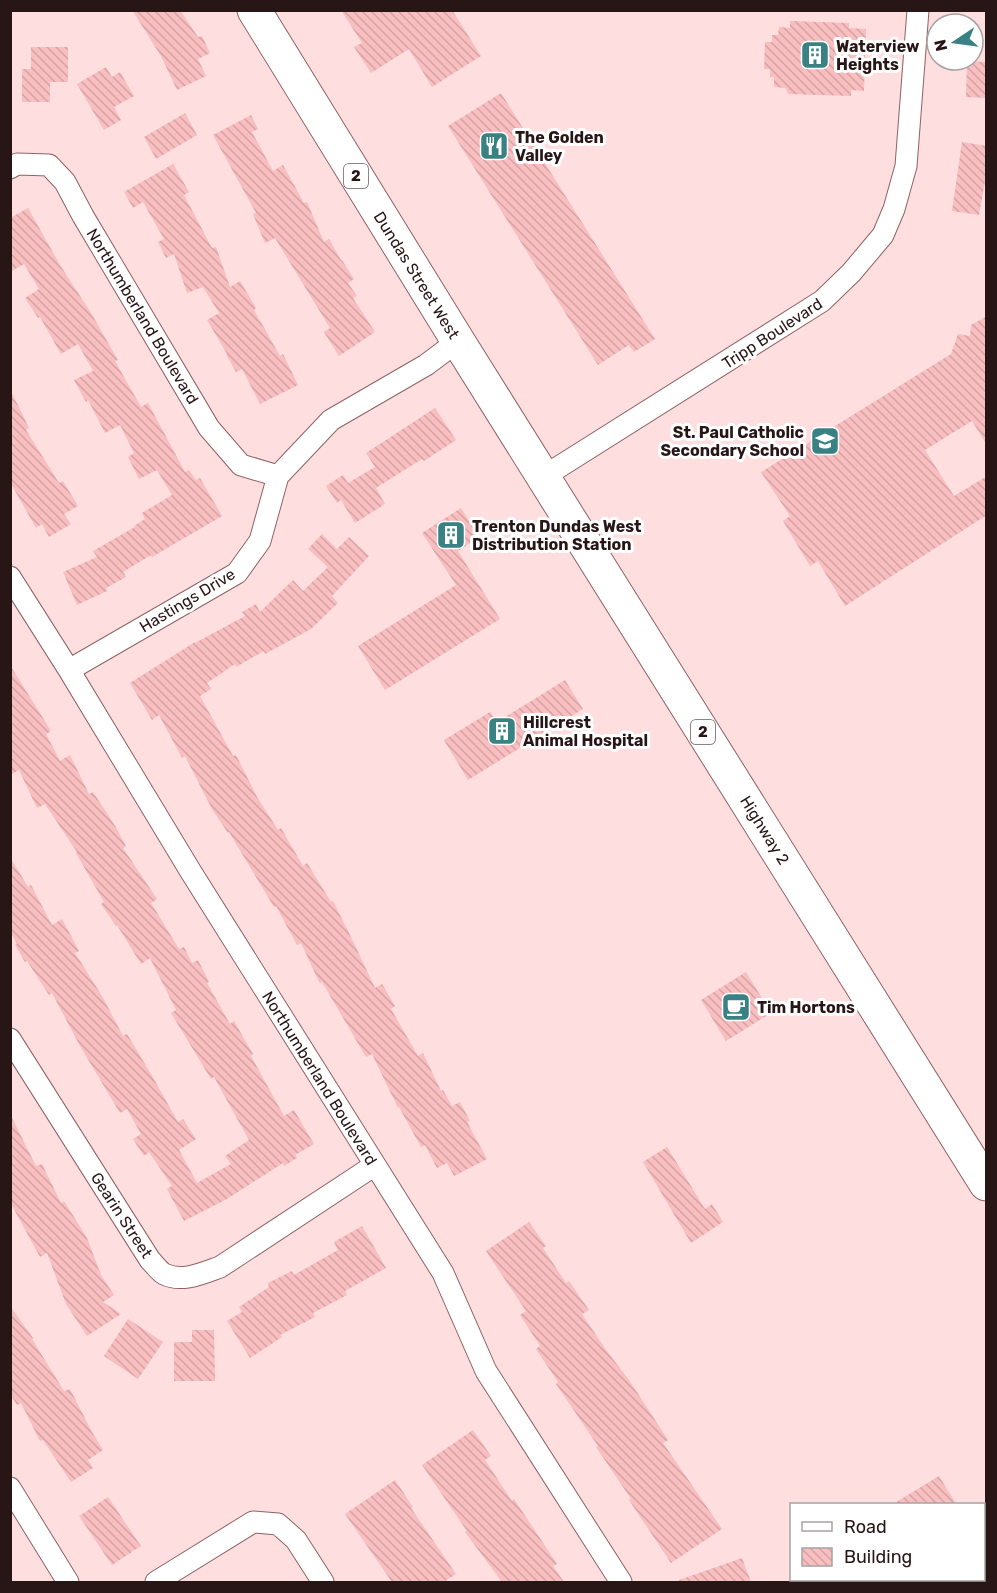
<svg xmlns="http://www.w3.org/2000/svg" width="997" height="1593" viewBox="0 0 997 1593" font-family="Rubik,sans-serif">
<defs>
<pattern id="building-back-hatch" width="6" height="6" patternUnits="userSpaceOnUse" patternTransform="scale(1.5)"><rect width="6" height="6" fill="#f8bec0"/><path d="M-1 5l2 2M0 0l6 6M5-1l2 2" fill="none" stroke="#d5a3a4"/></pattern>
</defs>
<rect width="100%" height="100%" fill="#fededf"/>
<path fill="url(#building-back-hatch)" d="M132,10H180L198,37L202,36L210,53L198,59L206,76L177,90L161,56Z
M341,10H452L481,56L432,87L409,49L371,73L354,47L362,43Z
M790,21L849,23V28L866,29L864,91L851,90V96L788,94L786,88L774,87V77H770V69H764L765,42H772V35H778L779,27L790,28Z
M31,47H68V82H50V102H22V69H31Z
M967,61L987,62V98L966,97Z
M106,67L112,77L120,72L134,96L114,107L121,120L104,130L77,84Z
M501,93L655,339L634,352L629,345L598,365L448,126Z
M185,113L197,135L156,159L144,137Z
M251,115L258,129L252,132L273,171L283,165L304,203L307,202L324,242L329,239L341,260H342L354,279L348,283L357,296L353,298L375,332L339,356L324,332L330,328L275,238L265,243L253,214L256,213L213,135Z
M962,142L987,146V170L979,215L952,211Z
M173,164L189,192L184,195L212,248L216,247L230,287L240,281L256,308L254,310L280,356L283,354L298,385L260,404L242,369L236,372L226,354H227L207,320L219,313L203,287L187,293L174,254L166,258L158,242L164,239L143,202L133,208L124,192Z
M28,208L60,265L91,313L118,360L115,361L141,407L148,403L185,472L189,470L196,480L200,478L222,516L152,557L151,555L123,572L126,577L106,588L107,591L77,605L63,572L97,557L93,551L135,527L134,526L145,519L142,513L172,495L157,470L139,479L128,457L134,453L120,425L105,433L88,400L86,402L74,380L93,371L78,344L61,354L40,317L38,318L25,298L39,289L24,264L10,272V218Z
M987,316V445L972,421L925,450L954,496L987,476V515L845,606L818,561L810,566L783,521L790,516L761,472L951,354L958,334L970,336L971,325Z
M10,389L29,428L26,430L59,483L63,481L78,506L64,514L71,524L49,537L42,524L36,528L10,482Z
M435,408L456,440L424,461L422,459L376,488L385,504L355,523L341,500L337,503L326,486L343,475L348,483L375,467L366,453Z
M461,508L479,537L458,551L500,619L385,690L358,646L456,585L422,533Z
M322,534L337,549L349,537L369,556L332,596L338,603L311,629L265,654L264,651L236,667L235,664L207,683L211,689L200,696L233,756L236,755L257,797L278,830L281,828L303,866L307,863L331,902L333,901L350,935L375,988L382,984L395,1006L391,1009L418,1056L423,1053L441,1091L443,1090L452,1106L460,1102L470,1121L467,1122L487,1159L454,1176L447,1163L437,1168L425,1145L421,1147L399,1107L398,1108L372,1054L366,1057L322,982L320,984L301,943L297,945L276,906L274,907L229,832L228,833L212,809L185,756L182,758L159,715L152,720L130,683L195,642V643L245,616L242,612L256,604L260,612L293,580L303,591L328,567L308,549Z
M10,665L51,731L46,734L60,761L70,755L89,794L93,792L114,824L126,846L123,848L157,899L151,903L179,949L184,947L192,963L198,960L209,982L207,983L230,1024L234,1021L253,1054L251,1056L284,1116L294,1110L314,1144L295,1155L297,1158L284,1166L283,1163L227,1199L184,1221L167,1189L172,1186L149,1152L144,1156L133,1139L141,1134L127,1109L120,1113L80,1046L52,993L49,995L27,961L25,962L15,945L17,944L10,931V857L28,887L31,885L52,925L62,919L79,951L75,953L102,996L123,1036L127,1034L151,1074L178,1122L183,1119L196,1139L179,1150L197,1183L231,1164L225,1156L249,1140L214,1077L211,1079L171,1013L176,1010L150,958L141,964L117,925L116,926L101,904L104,902L76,853L77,852L45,804L37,808L19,770L10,775Z
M565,680L583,709L468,780L444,740L490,712L497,722Z
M746,972L771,1013L726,1041L701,1000Z
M10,1114L36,1166L42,1164L61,1203L64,1201L87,1238L101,1275L114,1295L103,1302L121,1314L87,1336L66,1304L47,1253L40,1257L10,1202Z
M667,1147L705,1209L712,1204L723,1222L691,1243L643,1162Z
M529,1222L546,1246L543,1248L566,1283L569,1281L589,1310L582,1314L606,1350L629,1380L668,1440L663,1443L722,1529L671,1563L629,1500L631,1499L596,1447L598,1446L556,1384L558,1382L536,1349L540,1346L520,1315L526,1311L486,1251Z
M362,1226L386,1268L345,1291L347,1295L313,1313L315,1317L280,1335L282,1337L250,1358L227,1321L242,1312L239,1307L269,1287L268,1283L292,1271L294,1275L338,1250L334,1242Z
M10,1306L33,1338L32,1339L64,1391L70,1389L92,1432L103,1450L88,1460L93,1468L71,1482L43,1440L40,1441L21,1403L17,1405L10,1394Z
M128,1319L163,1342L138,1379L104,1356Z
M192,1330H214L215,1381H174V1342H192Z
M473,1430L491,1456L485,1460L512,1501L514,1499L534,1529L557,1564L553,1566L564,1582H502L465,1532L467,1531L422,1465Z
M939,1476L956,1504H893Z
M395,1480L413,1507L411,1508L456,1574L444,1582H392L345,1514Z
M108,1497L141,1546L112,1565L79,1516Z
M742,1558L751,1582H679V1580Z"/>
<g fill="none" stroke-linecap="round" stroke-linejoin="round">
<g stroke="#906264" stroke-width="23">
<path id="street" d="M10,168L17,164L49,165L65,182L83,216L209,428L241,465L278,476
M543,477L822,301L851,273L883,235L894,209L906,166L918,10
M10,577L69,670L191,872L443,1273L486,1371L621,1582
M69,670L237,573L260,541L278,476L331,420L426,365L458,341
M10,1039L150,1260C155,1265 159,1271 164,1274C182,1283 203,1273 220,1267L375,1165
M10,1488L68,1582
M156,1582L253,1522L278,1524L296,1540L323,1582"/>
</g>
<g stroke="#906264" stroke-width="35">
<path id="primary" d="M254,10L458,341L986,1184"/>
</g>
<use href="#street" stroke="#fff" stroke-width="21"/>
<use href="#primary" stroke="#fff" stroke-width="33"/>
</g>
<defs>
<g id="building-square" transform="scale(1.5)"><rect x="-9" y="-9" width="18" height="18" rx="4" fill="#398182" stroke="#fff"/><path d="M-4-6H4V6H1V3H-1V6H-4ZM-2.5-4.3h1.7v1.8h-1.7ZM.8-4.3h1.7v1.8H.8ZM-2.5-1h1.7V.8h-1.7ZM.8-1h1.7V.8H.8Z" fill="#fff"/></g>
<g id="restaurant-square" transform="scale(1.5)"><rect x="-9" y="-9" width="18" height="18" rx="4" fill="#398182" stroke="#fff"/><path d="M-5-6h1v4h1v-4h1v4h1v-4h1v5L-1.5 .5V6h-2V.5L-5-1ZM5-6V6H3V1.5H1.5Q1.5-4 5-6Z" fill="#fff"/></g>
<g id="school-square" transform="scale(1.5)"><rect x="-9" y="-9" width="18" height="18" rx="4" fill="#398182" stroke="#fff"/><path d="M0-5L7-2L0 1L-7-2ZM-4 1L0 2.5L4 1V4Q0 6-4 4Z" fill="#fff"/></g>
<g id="cafe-square" transform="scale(1.5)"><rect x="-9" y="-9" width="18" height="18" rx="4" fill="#398182" stroke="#fff"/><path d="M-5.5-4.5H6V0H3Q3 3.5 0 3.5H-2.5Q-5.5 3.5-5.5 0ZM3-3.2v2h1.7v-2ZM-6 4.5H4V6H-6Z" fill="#fff"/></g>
</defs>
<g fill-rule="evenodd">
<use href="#building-square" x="815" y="55"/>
<use href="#restaurant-square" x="494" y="146"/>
<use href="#school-square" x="825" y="441"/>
<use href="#building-square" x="451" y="535"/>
<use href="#building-square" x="502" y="731"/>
<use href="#cafe-square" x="736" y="1007"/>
</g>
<g text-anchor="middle" stroke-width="6" stroke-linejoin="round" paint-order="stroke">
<g fill="#fff" stroke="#685c5d" stroke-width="1.5">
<rect x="344" y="164" width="24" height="24" rx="4.5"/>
<rect x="691" y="720" width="24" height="24" rx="4.5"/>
</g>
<g font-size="15" font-weight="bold" fill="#281617">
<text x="356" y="181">2</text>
<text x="703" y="737">2</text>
</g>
<g font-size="16" font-weight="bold" fill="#281617" stroke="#fff" text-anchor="start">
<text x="836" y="52">Waterview<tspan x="836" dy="18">Heights</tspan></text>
<text x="515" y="143">The Golden<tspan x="515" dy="18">Valley</tspan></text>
<text x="804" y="438" text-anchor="end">St. Paul Catholic<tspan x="804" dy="18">Secondary School</tspan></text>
<text x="472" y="532">Trenton Dundas West<tspan x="472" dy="18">Distribution Station</tspan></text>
<text x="523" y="728">Hillcrest<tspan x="523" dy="18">Animal Hospital</tspan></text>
<text x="757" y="1013">Tim Hortons</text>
</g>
<g font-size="16" fill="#281617" stroke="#fff">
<text transform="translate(417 275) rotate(58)" y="6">Dundas Street West</text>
<text transform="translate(143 316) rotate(59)" y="6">Northumberland Boulevard</text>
<text transform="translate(772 333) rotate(-33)" y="6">Tripp Boulevard</text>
<text transform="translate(187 600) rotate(-31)" y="6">Hastings Drive</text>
<text transform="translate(765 830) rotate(58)" y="6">Highway 2</text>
<text transform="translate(320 1078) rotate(58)" y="6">Northumberland Boulevard</text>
<text transform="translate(122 1215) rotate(57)" y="6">Gearin Street</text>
</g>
</g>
<rect width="997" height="1593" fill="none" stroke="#281617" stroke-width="24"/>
<rect x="790" y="1503" width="195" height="78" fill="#ffffff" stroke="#a9a2a2" stroke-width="1.5"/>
<rect x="802" y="1522" width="30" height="9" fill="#ffffff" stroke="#a9a2a2" stroke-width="1.5"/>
<text x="844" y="1533" font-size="18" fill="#281617">Road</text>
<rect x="802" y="1548" width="30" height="18" fill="url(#building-back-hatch)" stroke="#a9a2a2" stroke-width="1.5"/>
<text x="844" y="1563" font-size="18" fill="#281617">Building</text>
<g transform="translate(955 42) rotate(257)"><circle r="28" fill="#ffffff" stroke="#a9a2a2" stroke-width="1.5"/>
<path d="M0-4.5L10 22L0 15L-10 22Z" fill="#398182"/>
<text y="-9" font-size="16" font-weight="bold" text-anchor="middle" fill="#281617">N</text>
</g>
</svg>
